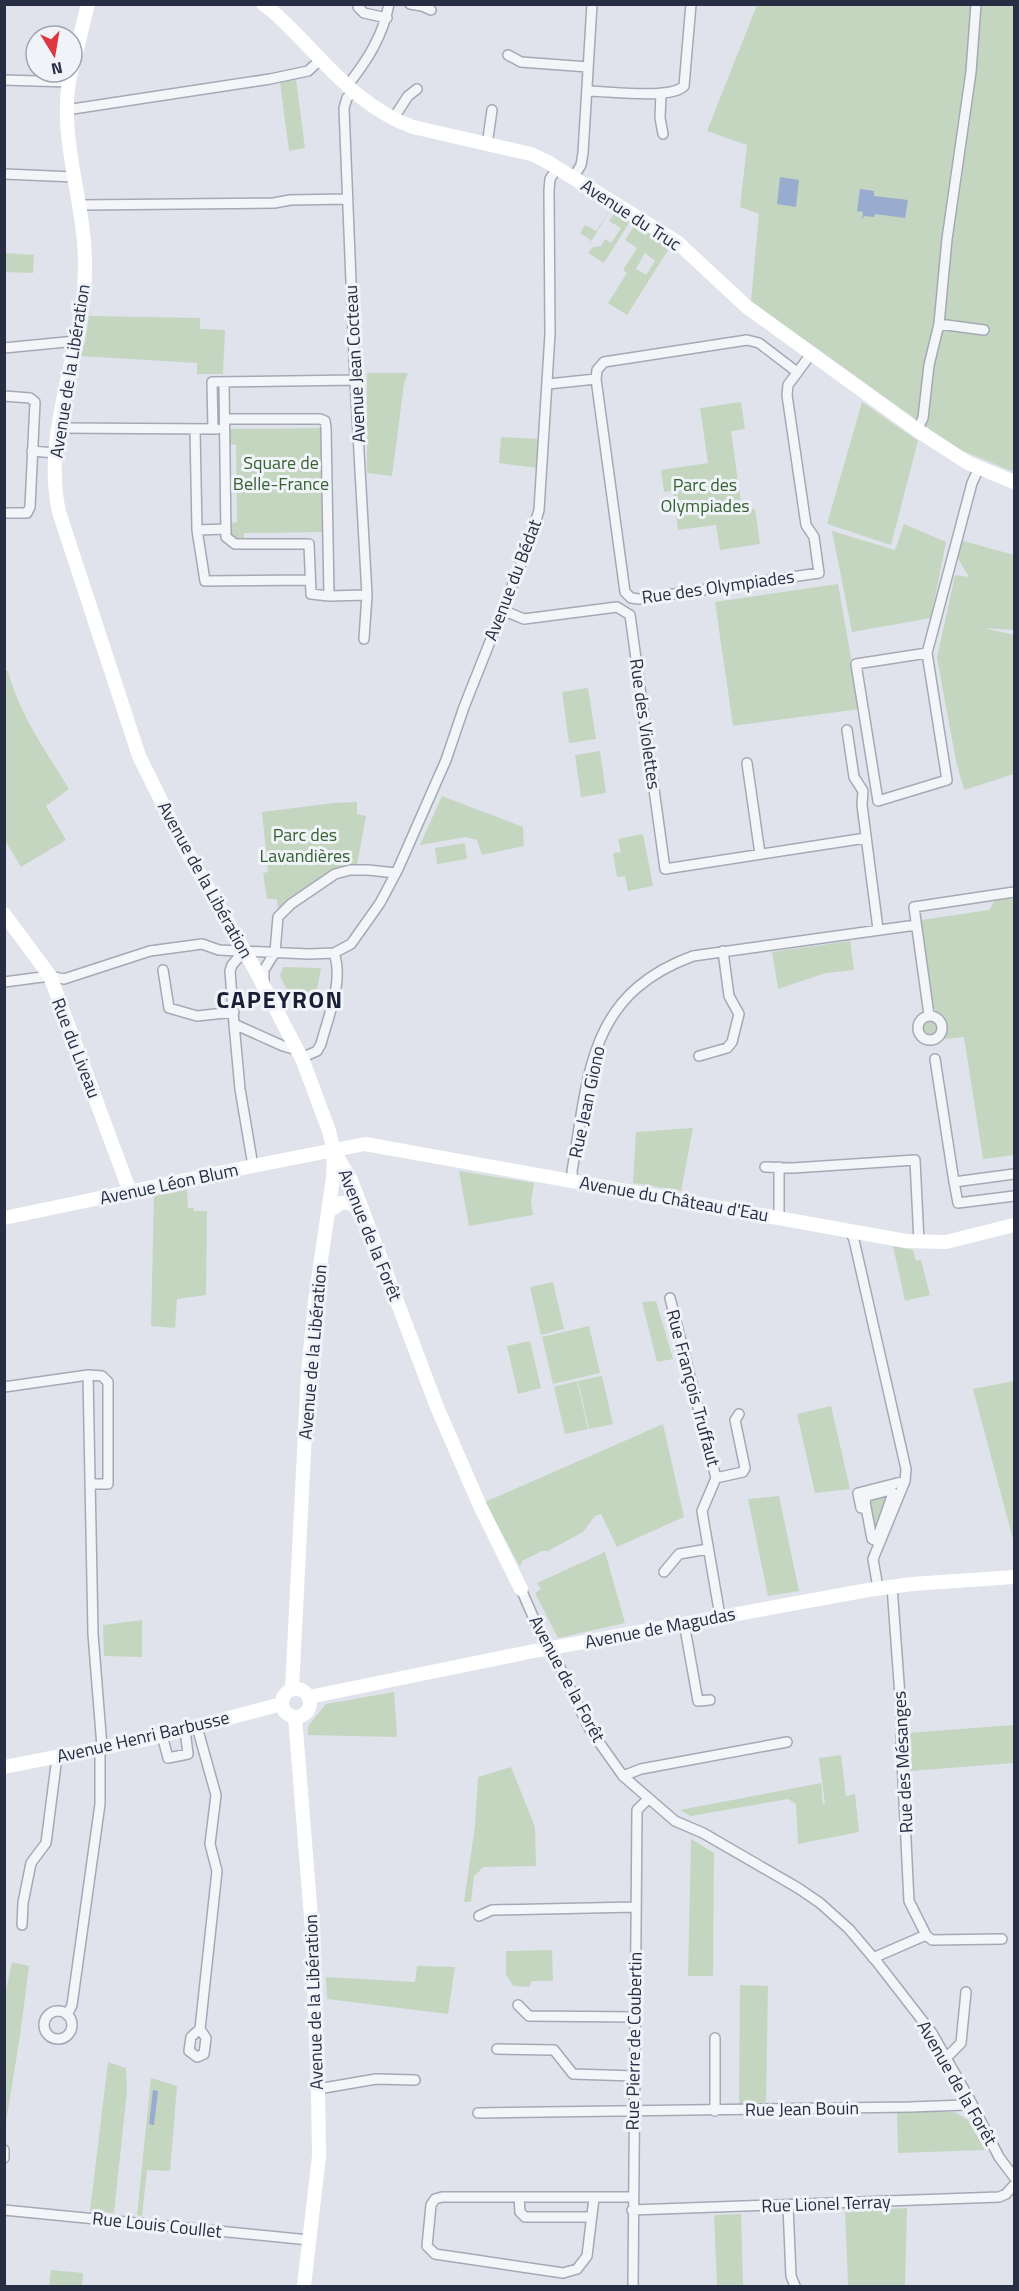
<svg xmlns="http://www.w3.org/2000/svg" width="1019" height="2291" viewBox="0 0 1019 2291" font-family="'Titillium Web',sans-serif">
<rect width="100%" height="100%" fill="#e0e3eb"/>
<path fill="#c4d6c0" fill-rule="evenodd" d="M757,5H1014V472L956,448L751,301L759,214L740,207L747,145L707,131Z
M296,80L305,148L289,151L280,82Z
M611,208L589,245L591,240L580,233L585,225L596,231Z
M616,211L631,220L604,263L588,253L593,247L601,246L605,239L611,243L621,228L609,221Z
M636,223L670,247L627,315L608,303L627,273L623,270L637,248L625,240ZM645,253L655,261L646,275L636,269Z
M5,253L34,255L33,273L5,272Z
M89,316L200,318V329L225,330L223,374H197V363L80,356L85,342Z
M367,373H408L404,384L392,476L367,473Z
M741,402L745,429L731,431L742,510L755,509L760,544L720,550L716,525L678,530L673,491L664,492L661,470L708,463L700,408Z
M862,402L918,441L891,545L827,524Z
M326,428L328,532L244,533V541L233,537L231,533V523L237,522L236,445L229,444V429Z
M501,437L539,439L537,468L499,463Z
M904,524L946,542L931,618L852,632L832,531L895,550Z
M960,540L1014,555V630L984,628L1014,635V774L964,790L956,761L937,658L955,575L969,577L954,552Z
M838,584L860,709L733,726L715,602Z
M5,671H8C19,714 46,751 69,789L46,806L66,840L21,867L5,840Z
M588,688L596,739L569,743L562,692Z
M600,751L606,793L581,797L575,755Z
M442,796L523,827L524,846L482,855L477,840L466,837L420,845Z
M357,802V814L366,816L357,865H343L342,870L335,871L278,910L277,899H267L263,873L268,872L262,812L334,803Z
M643,834L653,886L628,891L625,876L617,877L613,853L621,852L618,839Z
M465,843L467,859L437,864L435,848Z
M999,894L1014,900V1155L983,1159L964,1037L945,1039L942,1019L933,1007L921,920L989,910Z
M850,941L854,970L826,973L778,989L772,952Z
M283,967L321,968L315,1001L292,1000L280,976Z
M921 1028a9 9 0 1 1 18 0a9 9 0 1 1-18 0Z
M693,1128L681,1191L633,1183L636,1132Z
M459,1171L534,1183L531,1202L533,1215L469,1226Z
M187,1189L188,1208H194V1211H207L206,1295L177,1299L175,1328L151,1326L154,1196Z
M893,1246L913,1250L916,1261L921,1260L930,1295L905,1301Z
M553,1282L564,1329L541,1335L530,1287Z
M656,1301L673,1359L657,1362L642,1302Z
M589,1326L600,1373L553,1384L542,1337Z
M530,1341L541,1388L518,1394L507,1346Z
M602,1376L613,1424L589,1429L578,1381Z
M577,1381L588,1429L565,1434L554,1387Z
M1014,1381V1543L973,1389Z
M831,1406L850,1489L815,1493L797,1414Z
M663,1424L684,1517L617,1547L601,1514L595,1516L583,1532L548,1551H542L522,1561L520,1567L485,1502Z
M891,1492L876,1536L866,1504L870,1497Z
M779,1496L799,1591L768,1596L748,1499Z
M605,1552L625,1623L558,1638L535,1593L541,1589L537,1583Z
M142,1620V1657L104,1656L103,1625Z
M394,1692L397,1737L308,1735V1726L326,1704Z
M1014,1725V1763L910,1771L907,1733Z
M841,1755L846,1796L855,1794L859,1832L798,1844L796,1804L788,1799L691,1816L680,1810L821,1783L823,1804H825L819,1758Z
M511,1767L535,1827L536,1866L484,1867L474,1876L471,1902H464L475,1826L478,1777Z
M691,1839L714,1853L713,1976H688Z
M552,1950L553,1981H532L529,1987L513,1986L506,1974V1951Z
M12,1962L29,1966L20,2036L5,2128L4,1999Z
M417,1966L455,1967L448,2014L327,1999L326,1977L415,1982Z
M740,1985L768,1986L766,2103L739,2104Z
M108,2062L126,2068L127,2091L114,2213L90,2211Z
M151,2078L177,2086L170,2171L147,2170L142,2216L137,2215Z
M897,2112H955L968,2120L985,2150L898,2153Z
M907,2208L905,2286H848L845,2211Z
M741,2214L743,2286H717L714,2215Z
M51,2270L83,2273L82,2286H49Z"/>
<path fill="#97accf" d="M780,177L799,180L796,207L777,204Z
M860,189L874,191V196L908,200L905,218L875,214L874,217L864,216L862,220L863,212L857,211Z
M153,2090L158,2091L154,2125L149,2124Z"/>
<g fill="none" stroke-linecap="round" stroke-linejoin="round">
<g stroke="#a5a9b6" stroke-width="12">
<path id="street" d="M410,4L422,6L431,10
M358,7L364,13L387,18
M508,55L521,62L588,67
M4,80L69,82
M347,86C367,61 383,36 389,4
M587,91C609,91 670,100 684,86L691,4
M353,92L347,98L344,108L355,380L367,595L364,639
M661,93L660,118L663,134
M66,110L270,79L308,71L320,60
M393,119L408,96L417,89
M487,145L492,110
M4,174L75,177
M573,178L581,165L583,153L592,4
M81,205L274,203L290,200L348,199
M939,324L984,330
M4,348L76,341
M797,372L759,343L747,340L604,362L597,370L596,379L625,592L631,598L639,599L819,573L814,537L806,525L787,395L788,385L811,354
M224,382L226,537L235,544H309L311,594L329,596
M548,384L596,379
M4,396L30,398L35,402L30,507L27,513H4
M225,419H320L325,421L326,428L329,596L367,595
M58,428L217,429
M195,429L197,530L226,529
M213,429L212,382L355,380
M917,430L923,418L929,365L939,324L947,239L971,72L976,4
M32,451L55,453
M197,530L205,581L310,580
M502,610L524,619L617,607L630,615L665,869L866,838
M927,653L856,664L878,801L947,780L927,653L972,483L979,468
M847,730L854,777L863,791L862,805L878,929
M747,763L760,854
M244,951L232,965L230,971L234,1024L283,1046L297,1050
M275,952L278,917L291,904L335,874L350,870H368L396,873
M163,970L169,1008L197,1016L234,1012
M4,982L50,976L64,979L150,951L202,944L219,950L309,954L334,953L351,944L380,903L398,869L446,760L464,707L530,541L539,510L550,334L549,190L550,179L557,168
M264,982V970L275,952
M929,1015L914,907L1014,892
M918 1028a12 12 0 1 1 24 0a12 12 0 1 1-24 0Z
M234,1024L240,1089L253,1166
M699,1056L727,1048L732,1042L739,1014L729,996L723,951
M301,1058L317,1051L321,1044C328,1016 344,982 334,953
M935,1059L954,1182L1014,1174
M765,1167L793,1168L915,1160L919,1242
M573,1181L572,1171C589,1075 587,995 693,956L916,925
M954,1182L958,1203L1014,1196
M779,1217V1167
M850,1230L854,1240L906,1469L905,1481L873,1559L878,1588
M670,1298L716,1478L702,1511L720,1616
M4,1387L88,1375
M716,1478L743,1472L745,1468L735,1420L739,1414
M891,1490L893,1493L877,1539L874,1540L872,1539L865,1502L867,1496Z
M861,1508L858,1493L905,1481
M664,1572L679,1554L708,1549
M892,1586L902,1724L901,1740L909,1901L926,1935
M521,1589L541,1635L558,1663L589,1728L623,1776L675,1821L703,1833L798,1888L820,1903L849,1929L877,1962L932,2033L971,2102L999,2157L1014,2177
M684,1623L698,1701L710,1700
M197,1727L216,1795L210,1844L217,1871L200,2029L191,2037L189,2051L197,2057L204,2054L206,2038L200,2029
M162,1735L168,1758L188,1754L185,1730
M623,1776L641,1769L787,1742
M479,1916L492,1910L636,1907
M22,1925L23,1903L31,1863L46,1843L57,1757
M873,1958L926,1935L932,1940L1002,1939
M518,2005L529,2016L635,2017
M44 2025a14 14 0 1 1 28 0a14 14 0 1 1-28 0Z
M67,2015L72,2005L100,1804V1755L102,1747L93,1634L88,1375L102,1376L108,1382V1484H92
M497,2049L554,2050L573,2074L634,2076
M946,2058L961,2043L966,1992
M318,2089L376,2079L415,2080
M715,2111V2038
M478,2113L910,2107L965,2105L971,2102
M4,2150V2158
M519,2197L520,2212L525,2217H592
M594,2198L587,2256L577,2269L563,2273L435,2254L427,2246L431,2205L435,2199L442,2197H633
M788,2206L791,2276L795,2286
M4,2210L309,2240
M632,2210L999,2197L1006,2194L1014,2185
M633,2286L637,1810L648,1799"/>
</g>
<use href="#street" stroke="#f4f5f8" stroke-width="9"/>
<path stroke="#fff" stroke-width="14" d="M263,4C278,14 291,29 304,42C336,76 368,111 413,127L531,154L546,161L677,242L747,307L917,430L968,463L1014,482
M72,69L88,4
M71,72C56,135 86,202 85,267C85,350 41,429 59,512L139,756L183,845L251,962L303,1061L329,1131L334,1151L333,1178L315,1301L308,1373L292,1689
M4,914L50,976L130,1192
M334,1151L351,1180L437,1407L480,1506L521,1589
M329,1211L341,1203H350L363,1213
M4,1218L253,1166L365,1144L906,1241L946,1242L1014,1225
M282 1703a14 14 0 1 1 28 0a14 14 0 1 1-28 0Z
M309,1697L529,1652L868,1590L912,1584L1014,1577
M295,1717L312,1930L318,2089L319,2156L304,2286
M4,1767L152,1738L282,1704"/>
</g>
<g text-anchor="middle" stroke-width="6" stroke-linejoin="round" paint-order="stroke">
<g font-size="18" fill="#272e44" stroke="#f0f3f8">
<text transform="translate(631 215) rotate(33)" y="6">Avenue du Truc</text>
<text transform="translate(355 364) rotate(-93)" y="6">Avenue Jean Cocteau</text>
<text transform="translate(70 371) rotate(-81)" y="6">Avenue de la Libération</text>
<text transform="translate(513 580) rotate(-69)" y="6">Avenue du Bédat</text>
<text transform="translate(718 587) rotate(-8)" y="6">Rue des Olympiades</text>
<text transform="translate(645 724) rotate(82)" y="6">Rue des Violettes</text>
<text transform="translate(205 880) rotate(61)" y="6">Avenue de la Libération</text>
<text transform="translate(76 1048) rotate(69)" y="6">Rue du Liveau</text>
<text transform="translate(587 1102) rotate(-78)" y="6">Rue Jean Giono</text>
<text transform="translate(169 1184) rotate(-12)" y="6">Avenue Léon Blum</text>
<text transform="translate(674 1199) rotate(10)" y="6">Avenue du Château d'Eau</text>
<text transform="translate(370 1235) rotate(68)" y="6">Avenue de la Forêt</text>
<text transform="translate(313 1352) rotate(-85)" y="6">Avenue de la Libération</text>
<text transform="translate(693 1388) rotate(75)" y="6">Rue François Truffaut</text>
<text transform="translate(660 1628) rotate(-11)" y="6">Avenue de Magudas</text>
<text transform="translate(567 1679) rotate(62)" y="6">Avenue de la Forêt</text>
<text transform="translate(143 1737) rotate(-13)" y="6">Avenue Henri Barbusse</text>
<text transform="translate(903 1762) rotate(-93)" y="6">Rue des Mésanges</text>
<text transform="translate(314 2002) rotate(-92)" y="6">Avenue de la Libération</text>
<text transform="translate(634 2041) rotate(-89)" y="6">Rue Pierre de Coubertin</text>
<text transform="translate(957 2083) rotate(60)" y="6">Avenue de la Forêt</text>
<text transform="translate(802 2109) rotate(-1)" y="6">Rue Jean Bouin</text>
<text transform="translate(826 2204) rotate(-2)" y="6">Rue Lionel Terray</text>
<text transform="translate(157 2225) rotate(6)" y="6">Rue Louis Coullet</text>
</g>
<g font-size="18" fill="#376232" stroke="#f0f3f8">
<text x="281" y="469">Square de<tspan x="281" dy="21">Belle-France</tspan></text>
<text x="705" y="491">Parc des<tspan x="705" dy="21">Olympiades</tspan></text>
<text x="305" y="841">Parc des<tspan x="305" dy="21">Lavandières</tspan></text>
</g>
<g font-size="24" font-weight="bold" letter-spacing="1.5" fill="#192035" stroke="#f0f3f8">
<text x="280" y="1008">CAPEYRON</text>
</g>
</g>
<rect width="1019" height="2291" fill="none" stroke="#272e44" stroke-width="12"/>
<g transform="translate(54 54) rotate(169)"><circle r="28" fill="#f0f3f8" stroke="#a0a4b0" stroke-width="1.5"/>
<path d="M0-4.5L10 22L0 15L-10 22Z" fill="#dd3840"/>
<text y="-9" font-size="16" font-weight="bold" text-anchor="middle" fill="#272e44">N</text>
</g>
</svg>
